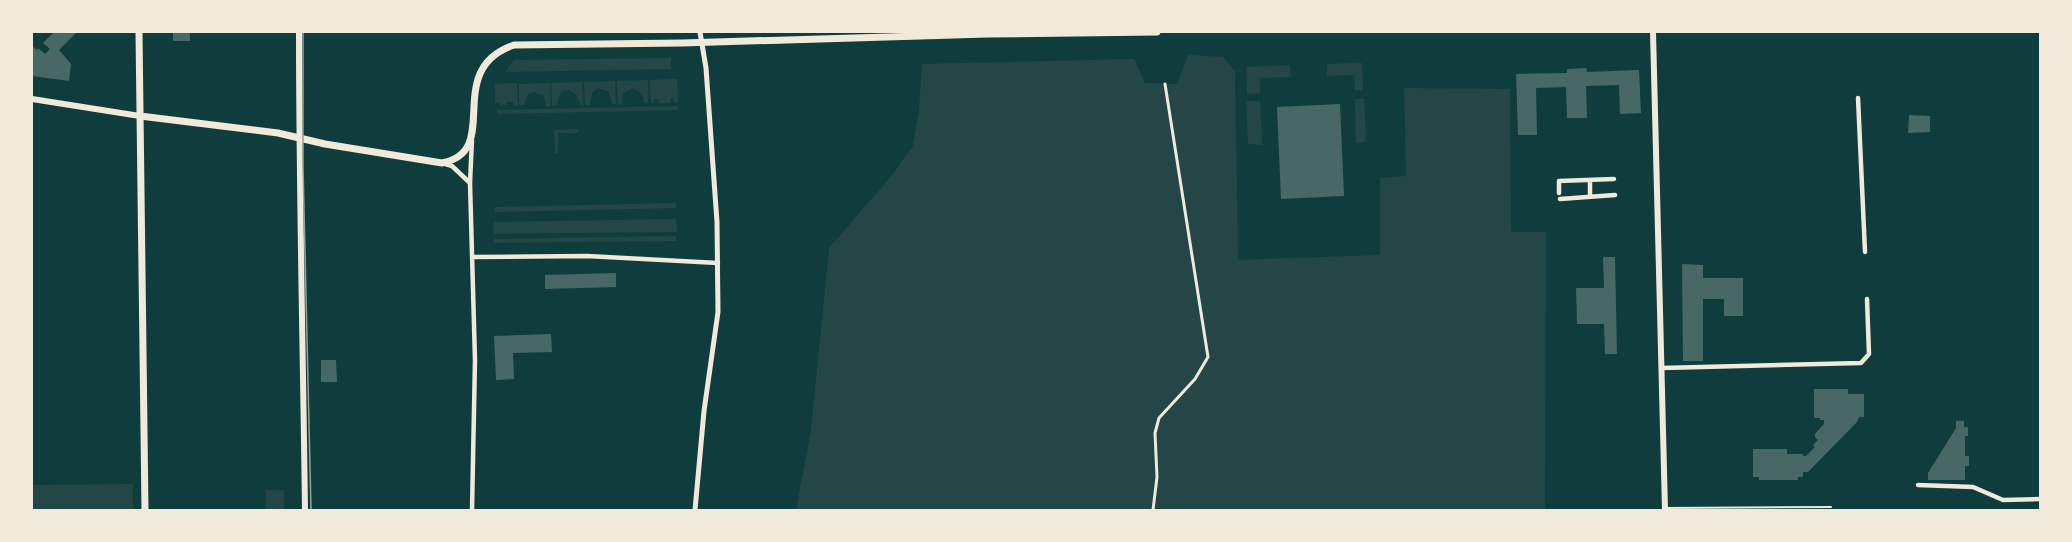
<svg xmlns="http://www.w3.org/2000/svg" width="2072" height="542" viewBox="0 0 2072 542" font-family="Barlow,sans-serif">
<rect width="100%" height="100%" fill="#0f3d3e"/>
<path fill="#244646" d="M1188,55L1223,57L1235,71L1238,260L1380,255V178L1406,176L1404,88L1510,89L1511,232H1546L1545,510H796L811,430L829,248L888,180L913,146L919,109L922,64L1134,59L1145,83L1177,84Z
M671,58V69L505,72L514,60Z
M1362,63L1363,90H1355L1354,75L1327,76V64Z
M1290,65L1291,77L1260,78V93L1247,94L1246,67Z
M677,79L678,102L674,103L673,98L670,99V103H659V99H654V103H651L650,80Z
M648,80V103H645L641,93L632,88L623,94L622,104H618L617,81Z
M615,81L616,104H612L609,92L598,88L592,93L590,105H585L584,82Z
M582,82L583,105H580L577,95L569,90C560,91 558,97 557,105L552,106L551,83Z
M517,83L518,106H514L513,102H507V105L500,106L499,103H495V84Z
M550,83L551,106L546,107L544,96L534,92L528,94L524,105H519V84Z
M1355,99H1364L1366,141L1356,144Z
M1246,101H1260L1262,145L1248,144Z
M678,106V110L497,114V110Z
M578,129V133H558V153H555L554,130Z
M676,203V208L495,212V207Z
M676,219L677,232L494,234L493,222Z
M676,236V241L494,243V239Z
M133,484V510H32V485Z
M266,490H284V510H266Z"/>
<path fill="#486865" d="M54,32H77L59,50L71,64L69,81L32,76V46L37,50L38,48L45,54L50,49L43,43Z
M173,32H190V41H173Z
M1586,68L1587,72L1639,70L1641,113L1620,114L1619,85L1586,86L1587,118H1567L1566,87L1536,88L1537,135H1518L1516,74L1567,73V69Z
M1340,104L1344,196L1281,199L1277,107Z
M1909,115L1930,116V132L1908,133Z
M1603,257H1615L1617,354H1605L1604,324H1577L1576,288H1604Z
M1682,264L1703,265V278H1743V316H1724V299H1703V361H1683Z
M616,273V287L545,289V275Z
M551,334L552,352L513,353L514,379L496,380L494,336Z
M321,360H336L337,382H321Z
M1814,389H1848V394H1864V417H1859L1857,422L1808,472H1803V477H1798V480H1759V477H1753V449H1787V454H1803V456H1806L1815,447L1813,445L1818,440L1815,437V434L1824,424V420H1820V418H1814Z
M1956,421H1964V427H1968V436H1965V456H1969V466H1965V480H1928V473L1956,428Z"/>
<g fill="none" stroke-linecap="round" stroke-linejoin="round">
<path stroke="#f1e9da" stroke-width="2" d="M1665,508L1831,507"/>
<path stroke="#f1e9da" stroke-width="3" d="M1153,510L1157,477L1155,433L1159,418L1195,379L1208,357L1165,84"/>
<path stroke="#f1e9da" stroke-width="4.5" d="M1858,98L1865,252
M472,140L470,183L475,360L472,510
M442,163L452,166L470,183
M1590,180V197
M1559,193V181L1614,179
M1560,199L1615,195
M473,257L587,256L718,263
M1662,368L1861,363L1869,354L1867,299
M1918,485L1973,487L2003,500L2040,499"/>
<path stroke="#f1e9da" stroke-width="5" d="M695,510L704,411L718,312L717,222L706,68L700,32"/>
<path stroke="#f1e9da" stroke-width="6" d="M299,32C299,191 303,351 305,510
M1653,32L1665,510
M32,99L140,116"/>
<path stroke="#f1e9da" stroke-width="7" d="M139,32L145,510
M140,116L278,133L325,144L442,163C504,151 441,70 514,45L682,43L987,34L1157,32"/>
<path stroke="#97a49c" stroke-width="1.5" d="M303,32V167L311,510"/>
</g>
<rect width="2072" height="542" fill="none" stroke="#f1e9da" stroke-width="66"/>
</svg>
